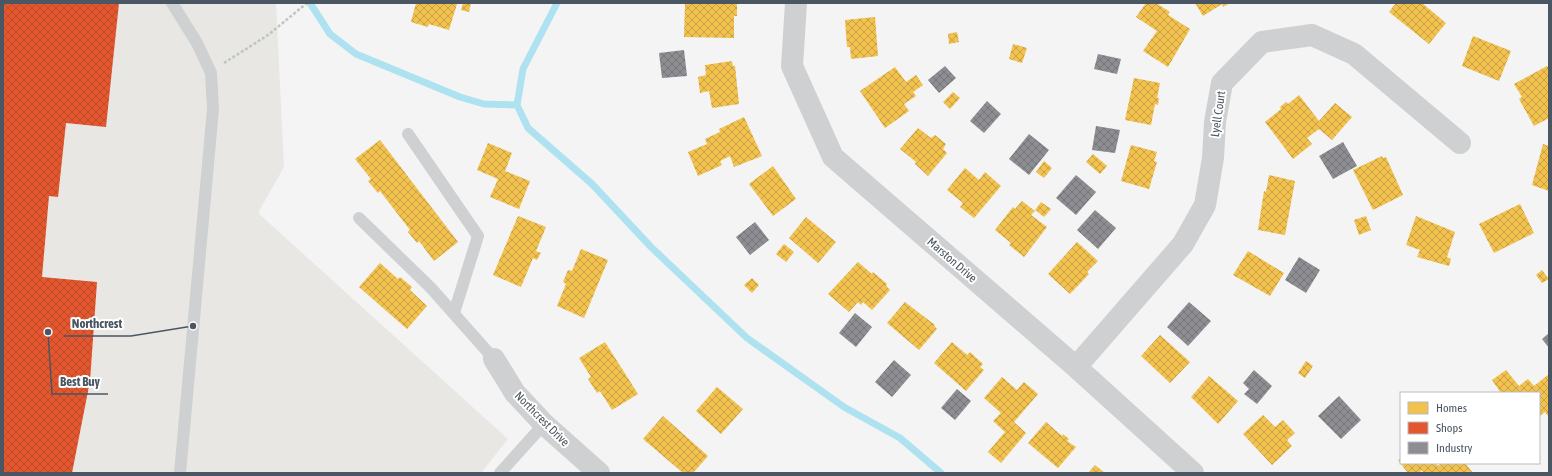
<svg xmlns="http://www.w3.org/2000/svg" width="1552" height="476" viewBox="0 0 1552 476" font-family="'Asap Condensed',sans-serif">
<defs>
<pattern id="homes-cross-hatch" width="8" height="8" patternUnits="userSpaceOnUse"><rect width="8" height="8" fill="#f2c14e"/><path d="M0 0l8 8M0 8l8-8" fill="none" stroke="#c6a044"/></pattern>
<pattern id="shops-cross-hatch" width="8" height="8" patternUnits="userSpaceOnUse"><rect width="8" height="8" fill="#e4572e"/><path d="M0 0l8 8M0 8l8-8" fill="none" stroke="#bb4b2b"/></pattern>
<pattern id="industry-cross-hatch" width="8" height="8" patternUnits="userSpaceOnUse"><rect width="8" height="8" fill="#8d8d92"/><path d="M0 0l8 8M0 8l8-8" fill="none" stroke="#75767b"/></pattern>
</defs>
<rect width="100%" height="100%" fill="#f4f4f4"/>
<path fill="#e8e7e3" d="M3,3H276L284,167L258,213L508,439L481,473H3Z"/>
<path fill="url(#homes-cross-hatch)" d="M416,3L457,4L449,30L429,24L428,27L411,22Z
M463,3H471L469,12L461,10Z
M685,3H737V16H734V38L684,37Z
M1146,3H1156L1170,12L1168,15L1190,29L1168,67L1143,51L1157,31L1136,17Z
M1195,3H1230L1223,7L1222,4L1203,16Z
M1396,3H1422L1446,23L1429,44L1389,12Z
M875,17L878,56L851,59L850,47H847L845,20Z
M957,32L959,42L949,44L948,34Z
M1473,36L1511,51L1499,81L1462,66Z
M1013,44L1027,48L1022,63L1009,59Z
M732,61L733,66H735L739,104L712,108L709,91L700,93L698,77L706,75L705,65Z
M1547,66L1549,69V118L1534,126L1519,99L1522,97L1514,84Z
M895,67L906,82L916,75L923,85L913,92L916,96L904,104L909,111L885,128L860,91Z
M1134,78L1160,83L1157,98H1159L1158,105L1155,104L1151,125L1125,120Z
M953,92L960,98L950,109L943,102Z
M1299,95L1319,121L1335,103L1352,117L1332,140L1319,129L1307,138L1312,144L1293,159L1265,122L1281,109L1280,107L1286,102L1288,104Z
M744,117L762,156L734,167L730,156L720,161L722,165L698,176L688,152L707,144L705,139L720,132L719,129Z
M918,128L931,138L935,135L946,144L943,149L947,153L928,176L915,164L916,162L900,149Z
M380,140L458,242L434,261L419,241L417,243L408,232L410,230L380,191L378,193L368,181L371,179L355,159Z
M488,143L512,153L505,171L530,181L519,209L490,197L498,179L477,170Z
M1543,144L1549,146V191L1532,185Z
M1131,145L1157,152L1154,161L1157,162L1149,189L1121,181Z
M1093,154L1107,166L1100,174L1086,162Z
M1382,156L1383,158L1386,157L1403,195L1373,210L1353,170Z
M1044,161L1052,168L1044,178L1036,172Z
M773,166L796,199L773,216L749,184Z
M965,168L979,180L985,172L1001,186L974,218L960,207L963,203L947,190Z
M1269,175L1295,181L1285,235L1258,230L1264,191L1266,192Z
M1022,201L1035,211L1031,215L1047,227L1024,257L1009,245L1011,243L995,230L1013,207L1015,209Z
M1041,202L1051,209L1044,217L1035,210Z
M1520,204L1534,233L1494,253L1479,224Z
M518,216L546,227L536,251L541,253L537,260L533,258L521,287L493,275Z
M1366,216L1371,230L1359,235L1354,220Z
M1416,216L1455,232L1447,257L1451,259L1449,266L1417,257L1420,250L1406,245Z
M806,217L836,242L818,263L789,238Z
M1077,242L1098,261L1087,272L1089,274L1070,294L1048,274Z
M784,244L794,252L786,262L776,254Z
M581,249L608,260L584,318L557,306L566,284L563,282L568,270L572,271Z
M1248,251L1284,273L1270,296L1233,275Z
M858,262L872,274L873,272L887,284L886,286L890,290L872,310L863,302L861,305L858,302L849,312L828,294Z
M380,263L398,279L400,277L412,287L410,290L427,306L407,329L359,287Z
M1542,270L1549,279L1542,283L1536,275Z
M752,278L759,285L752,293L744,285Z
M905,302L935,325L934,326L937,329L919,350L887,323Z
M1160,335L1190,362L1170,383L1141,356Z
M605,342L638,394L612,410L600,391L597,393L588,379L591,377L579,358Z
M952,342L967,355L970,352L983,364L980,367L984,370L966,391L934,363Z
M1306,361L1313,366L1305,378L1298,373Z
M1506,370L1519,386L1528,379L1534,386L1549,374V417L1545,412L1539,417V393H1501L1492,380Z
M1209,376L1238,401L1218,424L1191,397Z
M1002,377L1017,390L1024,382L1038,394L1014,422L1026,433L1001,463L988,452L1005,432L993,421L1001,413L984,398Z
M717,387L743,409L721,434L696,411Z
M1263,415L1275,427L1283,420L1295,433L1287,440L1292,446L1272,465L1243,434Z
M663,416L708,456L693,473H683L643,439Z
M1046,422L1062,436L1063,434L1069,439L1067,441L1076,447L1058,468L1028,443Z
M1401,458V463H1435L1438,466L1442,463H1465L1473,473H1424L1422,470L1419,473H1408L1398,460Z
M1095,465L1105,473H1088Z"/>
<path fill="url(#shops-cross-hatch)" d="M3,3H119L106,127L66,123L58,197L49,196L42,277L97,282L90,381L72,473H3Z"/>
<path fill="url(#industry-cross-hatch)" d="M684,50L687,76L662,78L659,53Z
M1098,54L1121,59L1117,74L1094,69Z
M945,66L956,78L939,93L928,80Z
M987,101L1001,114L984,133L970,121Z
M1096,126L1120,130L1115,153L1092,150Z
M1029,134L1049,150L1029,175L1009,159Z
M1343,142L1357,166L1333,179L1319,156Z
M1076,175L1096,192L1076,215L1056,198Z
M1095,210L1116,228L1098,249L1077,230Z
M755,222L769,240L750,255L736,237Z
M1299,257L1320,270L1306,293L1285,280Z
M1189,302L1211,321L1188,346L1167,327Z
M855,313L872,327L856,347L839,333Z
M1549,333V348L1542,339Z
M894,360L911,375L892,397L875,382Z
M1254,370L1272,386L1257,404L1244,394L1249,389L1243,383Z
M957,389L971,401L955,420L941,408Z
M1339,396L1361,420L1341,439L1318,416Z"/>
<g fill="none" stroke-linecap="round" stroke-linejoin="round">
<path stroke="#aee2f0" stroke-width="7" d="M310,3L330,34L356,54L460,97L484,104L517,105
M557,3L523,69L517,105L528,128L592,184L651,247L747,338L844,407L900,438L941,473"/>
<path stroke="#bcc7c4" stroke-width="2.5" stroke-dasharray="3 2" stroke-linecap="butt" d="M224,63L268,35L307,3"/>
<path stroke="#ced0d2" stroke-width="12" d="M172,3L197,43L211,73L213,109L180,473
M408,134L478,236L454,313
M359,218L431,288L494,359
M500,473L544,424"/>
<path stroke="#ced0d2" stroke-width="22" d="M796,3L792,66L833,157L1076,367L1193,473
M494,359L515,393L544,424L599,473
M1076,367L1183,244L1205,205L1213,158L1215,122L1222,83L1262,42L1312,35L1354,54L1460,143"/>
</g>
<g text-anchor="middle" stroke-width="4" stroke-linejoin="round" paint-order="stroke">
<g font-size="12" fill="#4a5661" stroke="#fff">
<text transform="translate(1218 114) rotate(-82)" y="4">Lyell Court</text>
<text transform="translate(952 260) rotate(41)" y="4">Marston Drive</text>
<text transform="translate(542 419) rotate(45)" y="4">Northcrest Drive</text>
</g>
</g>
<path fill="none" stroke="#4a5661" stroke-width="1.5" d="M193 326L131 336H64M48 332L52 394H108"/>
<g fill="#4a5661" stroke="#fff" stroke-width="1.5">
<circle cx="193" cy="326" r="4"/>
<circle cx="48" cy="332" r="4"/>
</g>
<g font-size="13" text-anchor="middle" font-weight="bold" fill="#4a5661" stroke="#fff" stroke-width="4" stroke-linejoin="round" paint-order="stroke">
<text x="97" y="328">Northcrest</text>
<text x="80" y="386">Best Buy</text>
</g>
<rect width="1552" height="476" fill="none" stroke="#4a5661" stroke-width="8"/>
<rect x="1400" y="392" width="140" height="72" fill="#ffffff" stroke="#b7bbc0"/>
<rect x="1408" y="402" width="20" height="12" fill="#f2c14e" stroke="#b7bbc0"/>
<text x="1436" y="412" font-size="12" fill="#4a5661">Homes</text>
<rect x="1408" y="422" width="20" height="12" fill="#e4572e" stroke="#b7bbc0"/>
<text x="1436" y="432" font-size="12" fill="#4a5661">Shops</text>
<rect x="1408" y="442" width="20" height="12" fill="#8d8d92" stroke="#b7bbc0"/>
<text x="1436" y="452" font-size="12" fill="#4a5661">Industry</text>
</svg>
